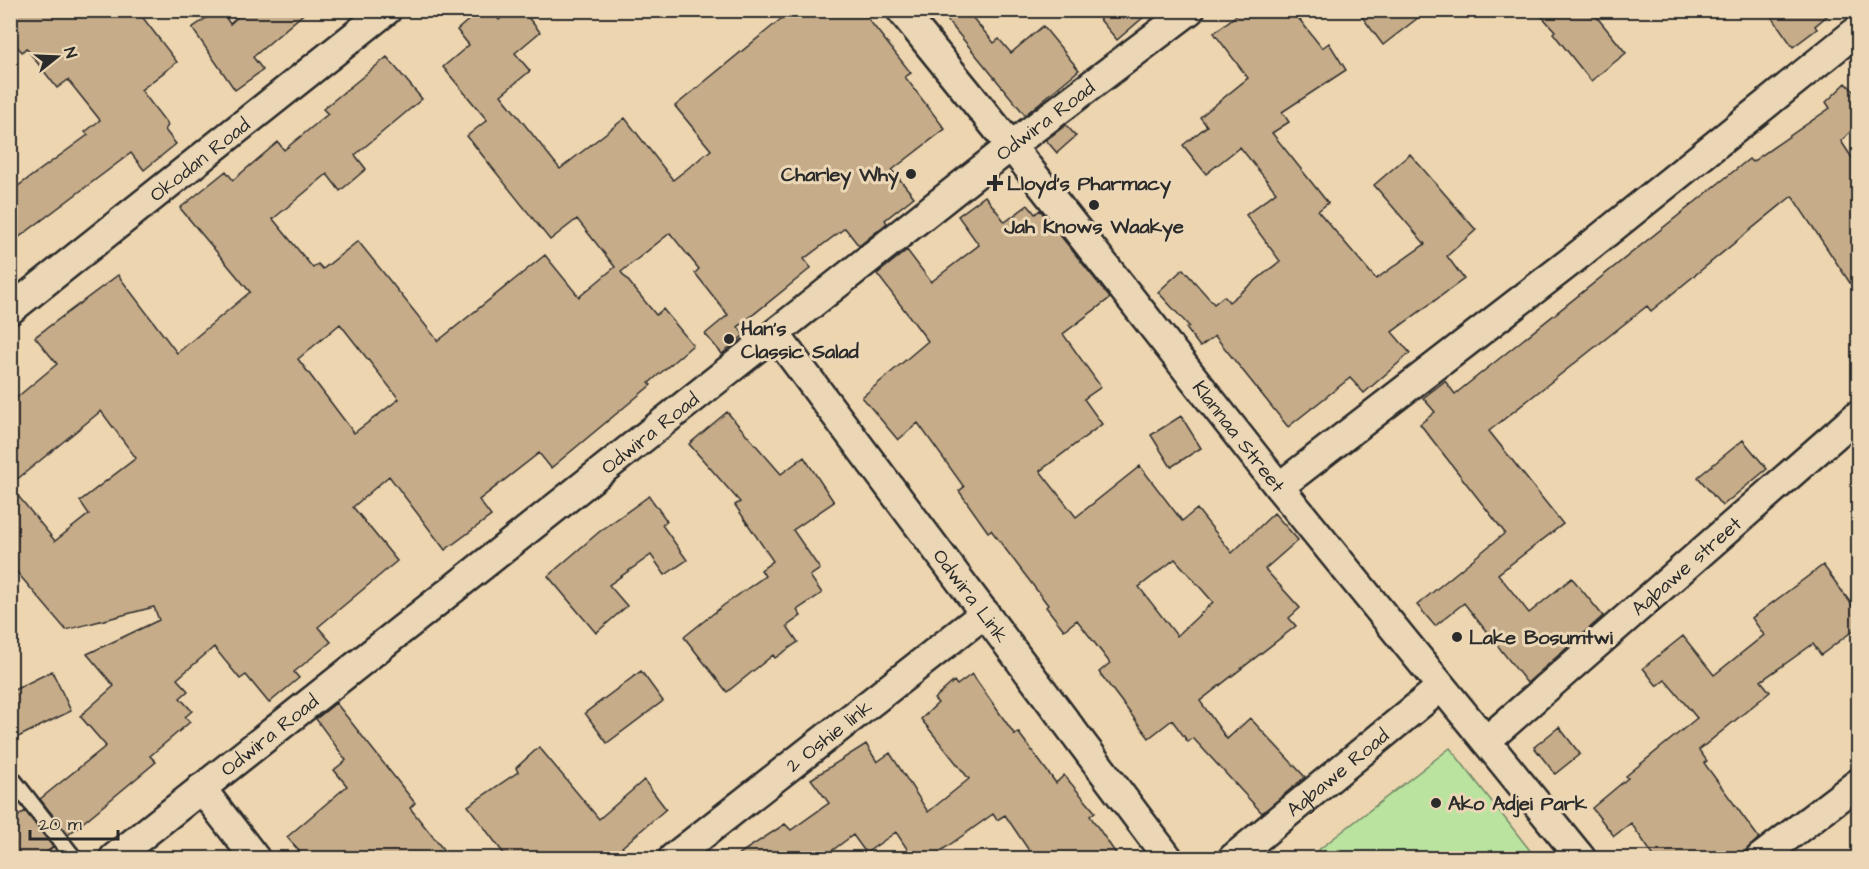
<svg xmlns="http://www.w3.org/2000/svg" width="1869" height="869" viewBox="0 0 1869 869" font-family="'Architects Daughter',sans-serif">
<rect width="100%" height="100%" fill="#edd5b0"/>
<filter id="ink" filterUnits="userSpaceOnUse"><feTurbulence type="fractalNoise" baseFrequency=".0167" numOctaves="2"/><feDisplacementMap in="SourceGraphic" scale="12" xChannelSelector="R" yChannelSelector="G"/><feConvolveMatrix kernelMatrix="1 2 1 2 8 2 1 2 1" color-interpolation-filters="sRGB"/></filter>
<g filter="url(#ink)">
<path fill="#bae39f" stroke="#728765" stroke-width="1.5" d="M1450,748L1536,858H1308Z"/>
<path fill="#c6ac89" stroke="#2b2b2b" stroke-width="1.5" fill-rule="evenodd" d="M10,10H137L177,62L141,90L168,125L165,130L176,144L144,170L131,153L10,244V192L88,135L85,132L100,120L68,80L57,88L26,48L22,52L10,38Z
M218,10H221L230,24L245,10H308L253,57L263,70L235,90L192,28Z
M480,10H491L499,20L510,10H522L540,32L515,53L530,71L501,95L560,169L625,118L673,180L711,150L675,106L792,10L862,11L911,73L905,77L945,129L892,170L914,197L885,220L887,223L859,246L845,228L804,259L811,268L738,327L744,335L722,354L705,334L728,315L695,273L699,269L670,233L621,272L656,315L663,309L693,345L649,383L651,385L551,468L539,453L479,500L491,516L445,550L389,476L353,507L397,561L318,627L331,642L294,672L299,678L269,703L246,675L240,679L214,647L177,679L188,691L180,698L192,711L185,717L190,722L150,756L156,762L68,835L40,799L106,746L80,716L114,686L87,654L159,620L154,607L66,630L10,564V486L55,541L89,514L80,501L136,458L101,411L10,485V403L57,364L35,337L118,275L177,353L250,292L180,208L226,171L233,180L278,142L284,150L328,114L323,109L387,57L422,99L355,155L366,169L340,191L327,174L273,219L313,268L318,264L323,269L358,241L438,341L545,255L579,297L615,267L577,219L550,240L467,136L487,120L443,67L469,45L457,30ZM340,324L399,399L354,433L298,359Z
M939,10H966L994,43L999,39L1011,53L1043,26L1079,70L1025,115Z
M1092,10H1152L1117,40Z
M1243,10H1292L1322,48L1329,43L1346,70L1282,112L1289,122L1272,133L1328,203L1318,211L1376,279L1425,244L1374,185L1410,154L1476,230L1447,256L1464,279L1392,332L1410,353L1364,393L1350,378L1288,427L1215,336L1200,347L1186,328L1189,326L1158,292L1183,269L1214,304L1224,296L1229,302L1280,261L1246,215L1276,192L1240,147L1206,174L1183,145L1207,126L1200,117L1248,78L1214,33Z
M1357,10H1428L1383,45Z
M1536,10H1591L1626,53L1591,81L1553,33L1555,31Z
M1767,10H1834L1815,26L1817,29L1793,47Z
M1846,83L1858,96V124L1841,141L1858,167V295L1792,196L1651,311L1647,306L1489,431L1563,524L1498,574L1529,613L1572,578L1603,616L1527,683L1464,603L1435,626L1417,605L1505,533L1420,424L1435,412L1423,398L1445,381L1455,394L1749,159L1752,162L1830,108L1826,102Z
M1066,125L1076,136L1057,153L1046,140Z
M985,196L1005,222L1028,205L1035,214L1040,210L1110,298L1063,334L1101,387L1084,399L1102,424L1040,471L1076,517L1140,466L1182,521L1197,509L1232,553L1274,513L1298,540L1265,569L1300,608L1289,618L1296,626L1200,701L1227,739L1250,718L1305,777L1262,813L1193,738L1188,742L1172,720L1149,738L1099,672L1110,663L1077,620L1064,630L1046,607L1048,605L991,530L988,532L959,491L964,487L918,423L898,440L862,397L928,341L877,274L907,250L931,282L979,245L958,216ZM1175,559L1213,602L1177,636L1139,587Z
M727,412L781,474L804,457L834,502L793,530L820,569L810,576L822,593L797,610L801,616L787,626L798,642L775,658L773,655L727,692L684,637L724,605L765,576L761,570L773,561L735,505L740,502L689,444Z
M1181,416L1201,448L1171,467L1151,435Z
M1743,440L1767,469L1722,506L1698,477Z
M649,496L667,521L662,525L687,560L665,575L651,555L609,585L627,606L596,633L548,576L599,532Z
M1823,565L1858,613V627L1821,655L1813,644L1761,681L1770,692L1699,750L1707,761L1704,763L1759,838L1745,851L1744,858H1655L1631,823L1614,836L1592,808L1628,778L1626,776L1697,718L1665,680L1657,686L1643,668L1683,636L1714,675L1764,635L1752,618Z
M52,671L71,711L10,741V692Z
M641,671L663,701L607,743L585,713Z
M972,674L1015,735L1018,732L1056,783L1064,775L1095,812L1090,816L1119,858H1034L1005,815L997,820L993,814L931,858H913L896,832L866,853L853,835L822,858H733L785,824L791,830L829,803L811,779L866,744L877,762L890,753L928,812L969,779L921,719L938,703L934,699L954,681L957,685Z
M336,703L415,803L410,808L450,858H305L287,837L347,786L334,770L346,760L316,719Z
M1559,727L1580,754L1555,774L1534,747Z
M539,747L599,819L644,780L666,809L622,847L632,858H507L468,806L518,772L516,768Z
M25,811L53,847L39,858H10V823Z"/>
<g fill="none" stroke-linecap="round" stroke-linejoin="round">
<g stroke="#2b2b2b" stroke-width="20">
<path id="service" d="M10,776L74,858"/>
</g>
<g stroke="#2b2b2b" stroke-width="33">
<g id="minor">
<path id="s1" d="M901,10L1011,146L1279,487L1581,858"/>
<path id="s2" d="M10,310L387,10"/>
<path id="s3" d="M775,334L1168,858"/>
<path d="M1279,487L1570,262L1858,30"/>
<path id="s4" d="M1486,741L1858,415"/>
<path d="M201,788L255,858"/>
<path id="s5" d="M114,858L1011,146L1190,10"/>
<path id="s6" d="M673,858L985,613"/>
<path id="s7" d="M1233,858L1441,687"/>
<path d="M1760,858L1858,783"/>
</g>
</g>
<use href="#service" stroke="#ebd7b5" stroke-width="15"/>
<use href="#minor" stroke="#ebd7b5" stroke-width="28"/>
</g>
</g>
<g fill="#2b2b2b" stroke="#ebd7b5" stroke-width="2">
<circle cx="911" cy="174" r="6"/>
<path d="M992 174h6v6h6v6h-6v6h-6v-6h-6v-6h6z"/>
<circle cx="1094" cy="205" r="6"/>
<circle cx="729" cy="339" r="6"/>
<circle cx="1457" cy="637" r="6"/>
<circle cx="1436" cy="803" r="6"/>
</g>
<g text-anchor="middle" stroke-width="6" stroke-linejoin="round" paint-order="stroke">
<g font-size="20" fill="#2b2b2b" stroke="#ebd7b5">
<text dy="7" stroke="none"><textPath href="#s5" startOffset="1188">Odwira Road</textPath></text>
<text dy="7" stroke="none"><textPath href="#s2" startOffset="242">Okodan Road</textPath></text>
<text dy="7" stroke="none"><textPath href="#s5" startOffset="684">Odwira Road</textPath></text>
<text dy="7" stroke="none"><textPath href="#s1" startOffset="544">Klannaa Street</textPath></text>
<text dy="7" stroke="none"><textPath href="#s4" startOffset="266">Agbawe street</textPath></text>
<text dy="7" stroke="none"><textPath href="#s3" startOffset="327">Odwira Link</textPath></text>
<text dy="7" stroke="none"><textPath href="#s5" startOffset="198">Odwira Road</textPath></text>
<text dy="7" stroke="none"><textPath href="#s6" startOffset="198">2 Oshie link</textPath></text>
<text dy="7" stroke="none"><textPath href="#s7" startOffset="135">Agbawe Road</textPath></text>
</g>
<g font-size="20" font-weight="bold" fill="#2b2b2b" stroke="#ebd7b5" text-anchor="start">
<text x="899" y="181" text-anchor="end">Charley Why</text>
<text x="1007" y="190">Lloyd's Pharmacy</text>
<text x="1094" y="233" text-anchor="middle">Jah Knows Waakye</text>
<text x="741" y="335">Han's<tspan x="741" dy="23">Classic Salad</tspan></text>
<text x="1469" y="644">Lake Bosumtwi</text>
<text x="1448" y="810">Ako Adjei Park</text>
</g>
</g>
<rect width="1869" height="869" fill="none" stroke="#ebd7b5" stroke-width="36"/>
<rect x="18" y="18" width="1833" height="833" fill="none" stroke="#2b2b2b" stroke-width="2" filter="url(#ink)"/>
<g transform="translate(57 57) rotate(72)" stroke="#ebd7b5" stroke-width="4.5" paint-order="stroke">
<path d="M0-4.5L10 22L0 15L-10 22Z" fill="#2b2b2b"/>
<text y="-9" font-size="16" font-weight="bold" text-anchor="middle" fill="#2b2b2b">N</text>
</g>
<path d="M30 830v9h88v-9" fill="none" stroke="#2b2b2b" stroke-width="3"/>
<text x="39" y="830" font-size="18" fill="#2b2b2b" stroke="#ebd7b5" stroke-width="4.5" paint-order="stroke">20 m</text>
</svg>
